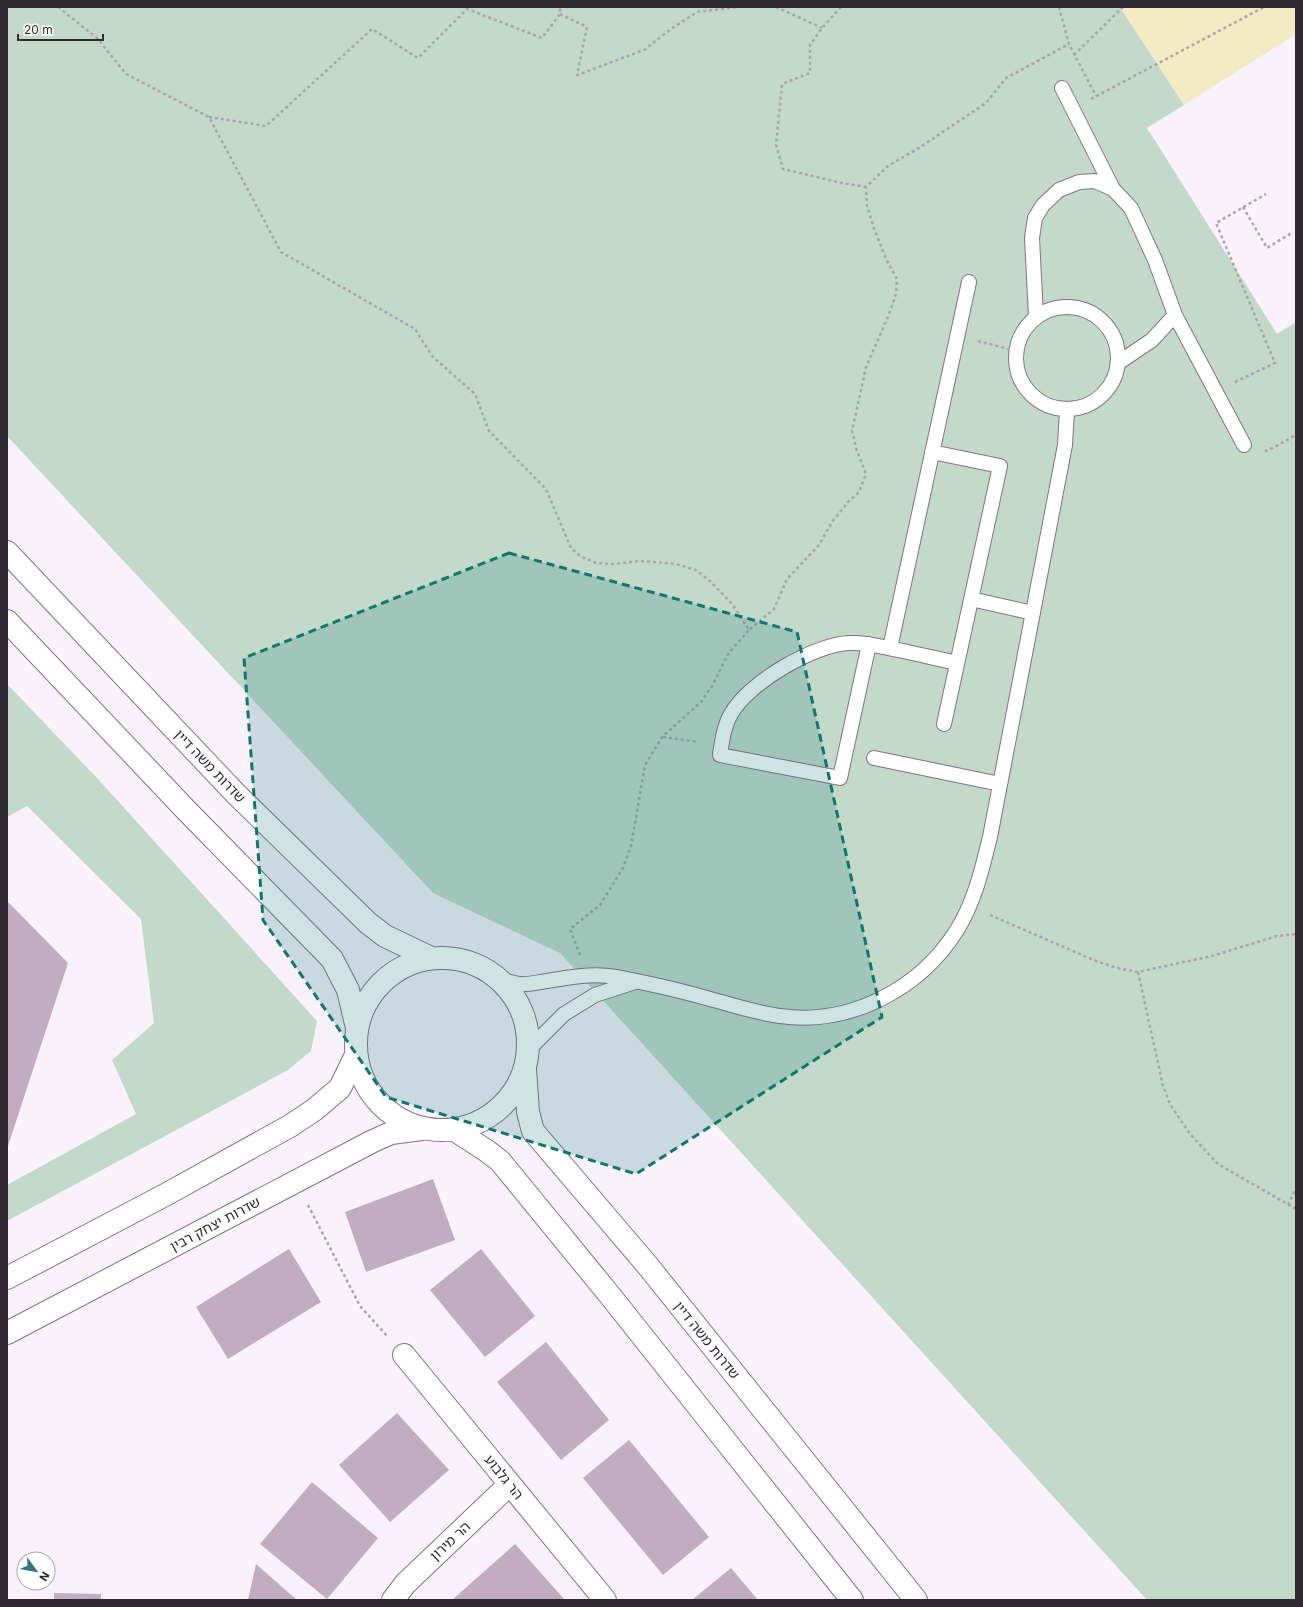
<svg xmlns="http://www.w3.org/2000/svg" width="1303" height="1607" viewBox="0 0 1303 1607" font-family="Inter,'Noto Sans Hebrew',sans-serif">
<rect width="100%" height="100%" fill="#f9f1fc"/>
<path fill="#c3dacb" d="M7,7H1120L1184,105L1147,128L1277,334L1296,322V1600H1147L560,953L433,893L7,436Z
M7,684L98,779L317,1021L311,1051L288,1070L7,1221V1185L136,1114L112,1060L154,1023L141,919L27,806L7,817Z"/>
<path fill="#f4ebc5" d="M1120,7H1296V34L1184,105Z"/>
<path fill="#c2acc2" d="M7,901L68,963L7,1149Z
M433,1179L455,1240L366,1272L345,1212Z
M289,1249L321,1302L228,1359L196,1307Z
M481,1249L535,1316L485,1357L430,1290Z
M546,1342L609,1420L561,1460L497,1382Z
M397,1413L449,1470L390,1522L339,1465Z
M629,1440L709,1537L663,1575L583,1478Z
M312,1482L378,1538L327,1599L260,1544Z
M515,1544L565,1600H452Z
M256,1564L297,1600H248Z
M731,1568L758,1600H692Z
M54,1593L101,1594V1600H54Z"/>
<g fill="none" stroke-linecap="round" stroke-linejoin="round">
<g stroke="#827188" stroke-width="16">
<path id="lane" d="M1062,88L1113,189
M1016 358a51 51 0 1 1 102 0a51 51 0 1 1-102 0Z
M1175,315L1244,445
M1036,317L1032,238L1035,218L1043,205L1059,190L1079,182L1095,181L1113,189L1131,208L1155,260L1175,315L1152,340L1118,363
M932,452L1000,466L944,724
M971,599L1033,613
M869,644L840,778L720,755C722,741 724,726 731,714C748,683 814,644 850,643C866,642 883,647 898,650C918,654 938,659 957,663
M890,648L969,282
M874,758L1000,784
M499,979C506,981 513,983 520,984C528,985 539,982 547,981C570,977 593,973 616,977C647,983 679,990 710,999C733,1005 756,1013 780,1016C850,1026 920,989 957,930C975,901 982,869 990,837L1065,445L1067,410
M528,1050L564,1014L595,995L635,982"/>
</g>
<g stroke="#827188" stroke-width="24">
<path id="street" d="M404,1355L605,1600
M393,1600L405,1584L510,1484"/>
</g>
<g stroke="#827188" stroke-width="24">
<path id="secondary" d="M7,552L236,794L368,923L385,936L431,958
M7,621L187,811L332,959L348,990L357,1028
M356 1044a86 86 0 1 1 172 0a86 86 0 1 1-172 0Z
M525,1069L528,1112L533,1131L648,1266L916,1600
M453,1129L487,1151L500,1161L612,1298L852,1600
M7,1278L165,1195L290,1126L314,1110L340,1088L356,1055
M7,1333L373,1141L391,1133L422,1129"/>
</g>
<path stroke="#aaa3ad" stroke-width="2.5" stroke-dasharray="3 3" stroke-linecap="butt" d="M58,7L97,38L126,74L209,117L281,252L415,329L432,356L475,394L489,431L546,489L571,548L580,556L596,563L614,564L640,561L676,564L696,570L710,581L733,605L749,630L774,609L787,579L819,545L832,522L849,501L859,492L866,474L857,451L852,431L866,367L888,317L896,294L897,279L886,259L874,228L867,206L866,187L888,166L919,148L986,103L1006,78L1069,44
M776,7L822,28
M841,7L822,28L810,45V73L782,84L776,145L783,169L842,183L866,187
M1059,7L1069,44L1096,96
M560,14L587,27L577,75L644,50L671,29L697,12L738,7
M1074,55L1123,7
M1091,99L1264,7
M209,117L266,126L372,29L418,58L467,9L542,38L560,14V7
M1243,207L1267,248L1293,232
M978,341L1016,351
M1235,382L1275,363L1216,223L1266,194
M1265,450L1267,451L1296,435
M663,737L699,742
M990,915L1096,961L1117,968L1138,972L1212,956L1277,936L1296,934
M580,955L570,929L600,905L623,868L631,846L645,765L662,737L701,702L712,686L728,654L749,630
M1138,972L1163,1086L1170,1104L1190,1134L1218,1164L1296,1209
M308,1205L360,1306L388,1337
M1288,1205L1296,1188"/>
<use href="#lane" stroke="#fff" stroke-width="14"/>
<use href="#street" stroke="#fff" stroke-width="22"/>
<use href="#secondary" stroke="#fff" stroke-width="22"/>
</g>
<path fill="#0f766e" fill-opacity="0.2" stroke="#0f766e" stroke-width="3" stroke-dasharray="8 5" stroke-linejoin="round" d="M509,553L797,632L882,1017L636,1174L386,1097L263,920L244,658Z"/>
<g text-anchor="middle" stroke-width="3" stroke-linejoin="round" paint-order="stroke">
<g font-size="14" fill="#2f2832" stroke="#fff">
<text transform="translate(210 766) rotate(46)" y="5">שדרות משה דיין</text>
<text transform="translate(215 1224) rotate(-28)" y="5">שדרות יצחק רבין</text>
<text transform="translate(707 1340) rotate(51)" y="5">שדרות משה דיין</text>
<text transform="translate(504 1477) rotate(51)" y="5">הר גלבוע</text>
<text transform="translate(450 1541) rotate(-43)" y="5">הר מירון</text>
</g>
</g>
<rect width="1303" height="1607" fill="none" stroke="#2f2832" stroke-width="16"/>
<g transform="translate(36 1571) rotate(122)"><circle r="19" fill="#ffffff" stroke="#aca9ad"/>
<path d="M0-3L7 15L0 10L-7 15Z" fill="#357389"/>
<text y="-6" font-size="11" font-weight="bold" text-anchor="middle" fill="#2f2832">N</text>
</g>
<path d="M18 34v6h85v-6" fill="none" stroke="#2f2832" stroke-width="2"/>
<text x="24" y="34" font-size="12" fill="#2f2832" stroke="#ffffff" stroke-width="3" paint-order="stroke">20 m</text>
</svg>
